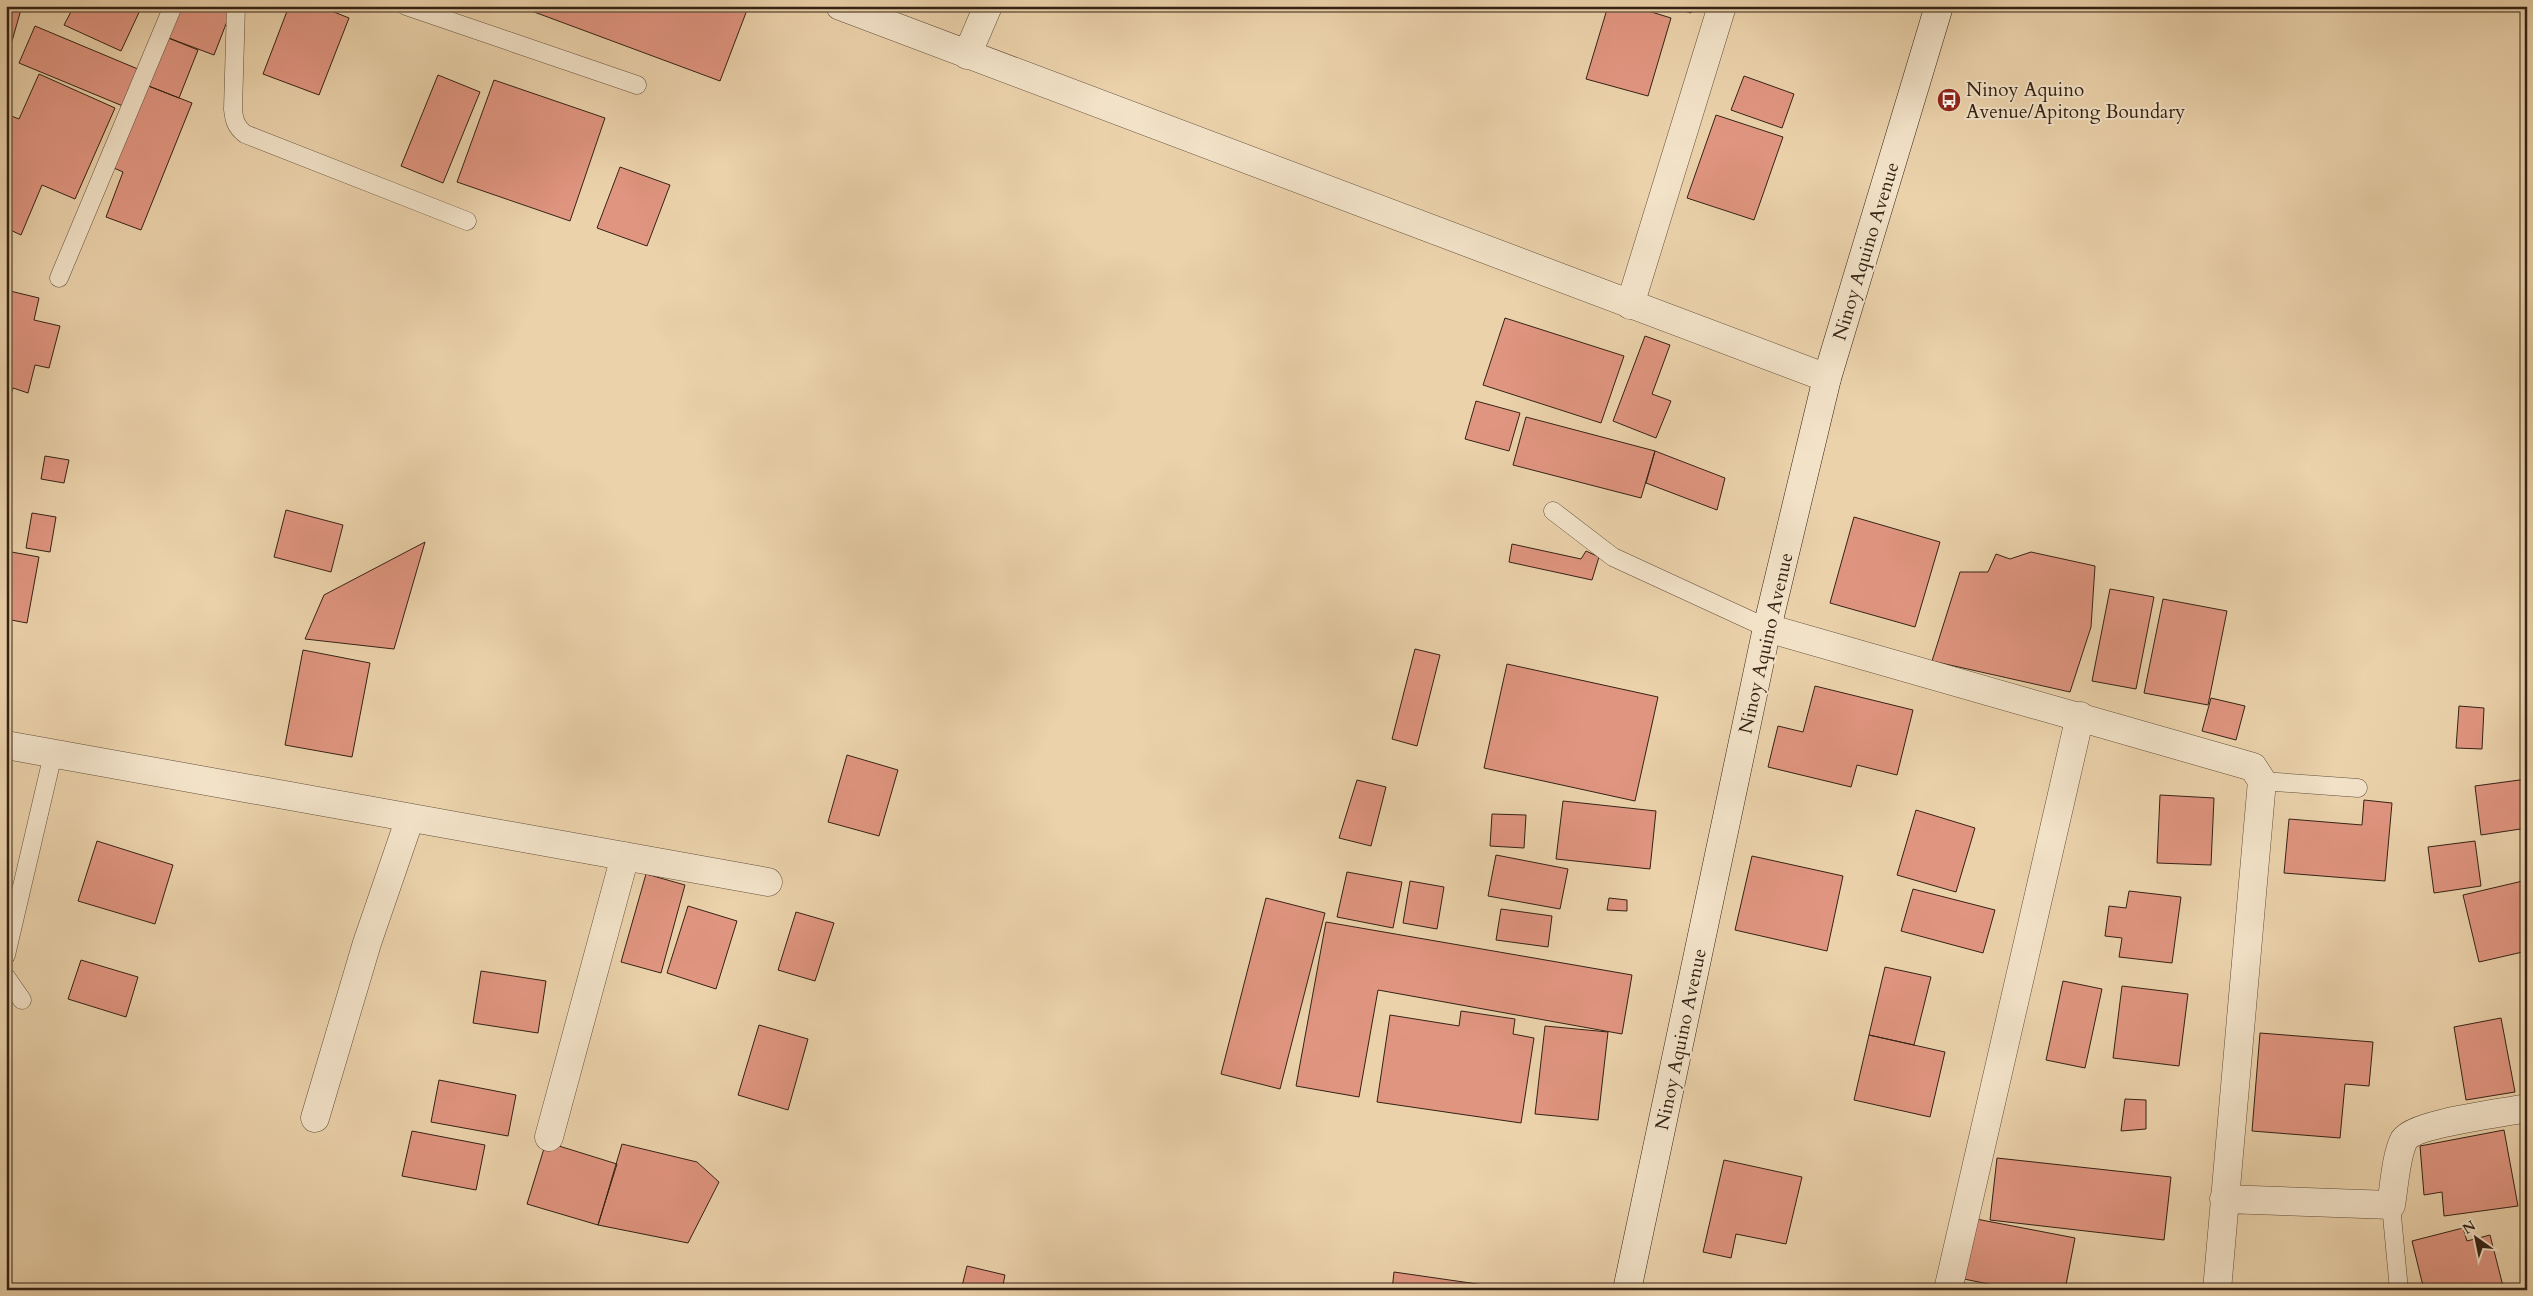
<svg xmlns="http://www.w3.org/2000/svg" width="2533" height="1296" viewBox="0 0 2533 1296" font-family="Cardo,serif">
<rect width="100%" height="100%" fill="#ebd2ab"/>
<filter id="stains"><feTurbulence type="fractalNoise" baseFrequency=".004" numOctaves="4"/><feColorMatrix values="0 0 0 0 .2 0 0 0 0 .09 0 0 0 0 .02 0 0 0 .5 -.17"/></filter>
<radialGradient id="worn" r=".72"><stop offset=".6" stop-color="#630" stop-opacity="0"/><stop offset="1" stop-color="#630" stop-opacity=".3"/></radialGradient>
<path fill="#e09580" stroke="#342214" d="M6,6H22L6,62Z
M74,6H142L121,51L64,25Z
M178,6H233L214,55L166,37Z
M289,6H319L349,18L319,95L263,74Z
M518,6H738L747,10L720,81Z
M1608,6H1632L1671,18L1648,96L1586,79Z
M1667,6H1693L1691,13Z
M35,26L145,72L130,109L19,63Z
M166,37L198,50L179,98L146,85Z
M39,74L115,108L75,199L42,185L21,235L6,228V114L19,119Z
M438,75L480,92L443,183L401,166Z
M1744,76L1794,94L1782,128L1731,110Z
M494,80L605,118L570,221L457,182Z
M146,85L192,103L141,230L106,217L123,172L114,168Z
M1716,115L1783,137L1754,220L1687,198Z
M620,167L670,185L647,246L597,228Z
M6,290L39,298L34,320L60,326L49,368L35,365L28,393L13,388L10,399L6,398Z
M1505,318L1624,356L1601,423L1483,385Z
M1645,336L1670,345L1652,394L1671,401L1656,438L1613,421Z
M1476,401L1520,413L1509,451L1465,439Z
M1526,417L1655,451L1641,498L1513,465Z
M1655,451L1725,478L1717,510L1646,483Z
M45,456L69,460L64,483L41,479Z
M286,510L343,525L331,572L274,557Z
M32,513L56,517L50,552L26,548Z
M1854,517L1940,542L1915,627L1830,603Z
M425,542L394,649L305,639L324,595Z
M1512,544L1581,559L1586,551L1599,557L1592,580L1509,562Z
M6,551L39,557L27,623L6,619Z
M2031,552L2095,566L2091,627L2070,692L1932,661L1960,572H1988L1996,554L2010,559Z
M2110,589L2154,597L2136,689L2092,681Z
M2163,599L2227,611L2208,705L2144,693Z
M1415,649L1440,655L1417,746L1392,739Z
M303,650L370,663L352,757L285,745Z
M1507,664L1658,697L1635,801L1484,768Z
M1815,686L1913,710L1897,775L1857,765L1851,787L1768,767L1778,726L1803,732Z
M2211,698L2245,706L2236,740L2202,731Z
M2459,706L2484,708L2482,749L2456,748Z
M847,755L898,770L879,836L828,822Z
M2527,779V828L2481,835L2475,786Z
M1357,780L1386,787L1371,846L1339,838Z
M2160,795L2214,798L2211,865L2157,863Z
M2364,800L2392,803L2385,881L2284,873L2289,819L2362,825Z
M1563,801L1656,811L1650,869L1556,859Z
M1916,810L1975,828L1956,892L1897,875Z
M1492,814L1526,815L1524,848L1490,846Z
M97,841L173,865L155,924L78,901Z
M2475,841L2481,886L2434,893L2428,847Z
M1496,855L1568,869L1560,909L1488,896Z
M1752,856L1843,876L1827,951L1735,930Z
M1347,872L1402,882L1393,928L1337,917Z
M646,874L685,885L661,973L621,962Z
M2527,880V951L2479,962L2463,895Z
M1410,881L1444,887L1437,929L1403,923Z
M1913,889L1995,910L1983,953L1901,931Z
M2129,891L2181,897L2172,963L2119,957L2122,938L2105,936L2109,906L2126,908Z
M1266,898L1325,913L1280,1089L1221,1074Z
M1609,898L1627,900V911L1607,910Z
M688,906L737,921L716,989L667,973Z
M1501,909L1552,916L1548,947L1496,940Z
M796,912L834,923L815,981L778,970Z
M1326,922L1632,975L1622,1034L1378,990L1359,1097L1296,1086Z
M81,960L138,977L126,1017L68,999Z
M1885,967L1931,977L1914,1045L1869,1035Z
M481,971L546,981L538,1033L473,1023Z
M2063,981L2102,989L2085,1068L2046,1060Z
M2122,986L2188,994L2179,1066L2113,1058Z
M1461,1011L1515,1019L1513,1034L1534,1038L1521,1123L1377,1102L1390,1015L1459,1026Z
M2501,1018L2515,1092L2466,1100L2454,1027Z
M759,1025L808,1039L788,1110L738,1095Z
M1545,1026L1608,1032L1598,1120L1535,1114Z
M2260,1033L2373,1042L2369,1086L2345,1084L2340,1138L2252,1131Z
M1869,1035L1945,1052L1930,1117L1854,1100Z
M439,1080L516,1095L508,1136L431,1122Z
M2125,1099L2146,1100V1129L2121,1131Z
M2504,1130L2518,1206L2444,1216L2442,1192L2424,1195L2420,1146Z
M412,1131L485,1145L476,1190L402,1176Z
M546,1142L617,1164L598,1225L527,1204Z
M622,1144L697,1162L719,1182L688,1243L598,1225Z
M1997,1158L2171,1177L2164,1240L1990,1220Z
M1724,1160L1802,1177L1786,1244L1736,1234L1731,1258L1703,1252Z
M1971,1218L2075,1238L2065,1290H2018L1959,1278Z
M2463,1228L2467,1241L2490,1235L2504,1290H2424L2412,1241Z
M967,1266L1005,1275L1002,1290H961Z
M1394,1272L1519,1290H1392Z
M1232,1286L1255,1290H1231Z"/>
<g fill="none" stroke-linecap="round" stroke-linejoin="round">
<g stroke="#624e3a" stroke-width="19">
<path id="service" d="M236,6L233,109C234,120 236,127 245,134L467,221
M406,6L637,85
M59,278L173,6
M1553,511L1613,557L1767,628
M2262,781L2358,788
M6,955L53,754
M6,977L22,1000
M2391,1205L2399,1290"/>
</g>
<g stroke="#624e3a" stroke-width="29">
<path id="minor" d="M840,6L1827,378
M967,55L988,6
M1630,305L1722,6
M1767,628L2253,767L2262,781L2217,1290
M6,745L768,882
M315,1118L367,943L410,818
M549,1137L625,856
M2224,1199L2391,1205C2394,1188 2396,1155 2404,1140C2415,1123 2504,1113 2527,1108
M1948,1290L2080,716"/>
</g>
<g stroke="#342214" stroke-width="29">
<path id="secondary" d="M1627,1290L1767,628L1827,378L1939,6"/>
</g>
<use href="#service" stroke="#f2e2c8" stroke-width="18"/>
<use href="#minor" stroke="#f2e2c8" stroke-width="28"/>
<use href="#secondary" stroke="#f2e2c8" stroke-width="28"/>
</g>
<defs>
<g id="bus-disc" transform="scale(1.25)"><circle r="9.5" fill="#8f2418" stroke="#f2e2c8"/><path d="M-5-6H5V4H4V6H2V4H-2V6H-4V4H-5ZM-3.5-4V0h7V-4ZM-3.5 1.2v1.5H-2V1.2ZM2 1.2v1.5H3.5V1.2Z" fill="#fff"/></g>
</defs>
<g fill-rule="evenodd">
<use href="#bus-disc" x="1949" y="100"/>
</g>
<g text-anchor="middle" stroke-width="4" stroke-linejoin="round" paint-order="stroke">
<g font-size="19" fill="#342214" stroke="#f2e2c8" text-anchor="start">
<text x="1966" y="96">Ninoy Aquino<tspan x="1966" dy="22">Avenue/Apitong Boundary</tspan></text>
</g>
<g font-size="19" fill="#342214" stroke="#f2e2c8">
<text transform="translate(1865 251) rotate(-73)" y="7">Ninoy Aquino Avenue</text>
<text transform="translate(1765 643) rotate(-77)" y="7">Ninoy Aquino Avenue</text>
<text transform="translate(1680 1039) rotate(-78)" y="7">Ninoy Aquino Avenue</text>
</g>
</g>
<rect width="2533" height="1296" fill="none" stroke="#ebd2ab" stroke-width="25"/>
<rect x="8" y="8" width="2518" height="1281" fill="none" stroke="#342214" stroke-width="2.5"/>
<rect x="12" y="12" width="2508" height="1271" fill="none" stroke="#342214"/>
<g transform="translate(2476 1238) rotate(327)" stroke="#f2e2c8" stroke-width="4" paint-order="stroke">
<path d="M0-4L9 19L0 12L-9 19Z" fill="#342214"/>
<text y="-8" font-size="14" font-weight="bold" text-anchor="middle" fill="#342214">N</text>
</g>
<rect width="100%" height="100%" filter="url(#stains)"/>
<rect width="100%" height="100%" fill="url(#worn)"/>
</svg>
